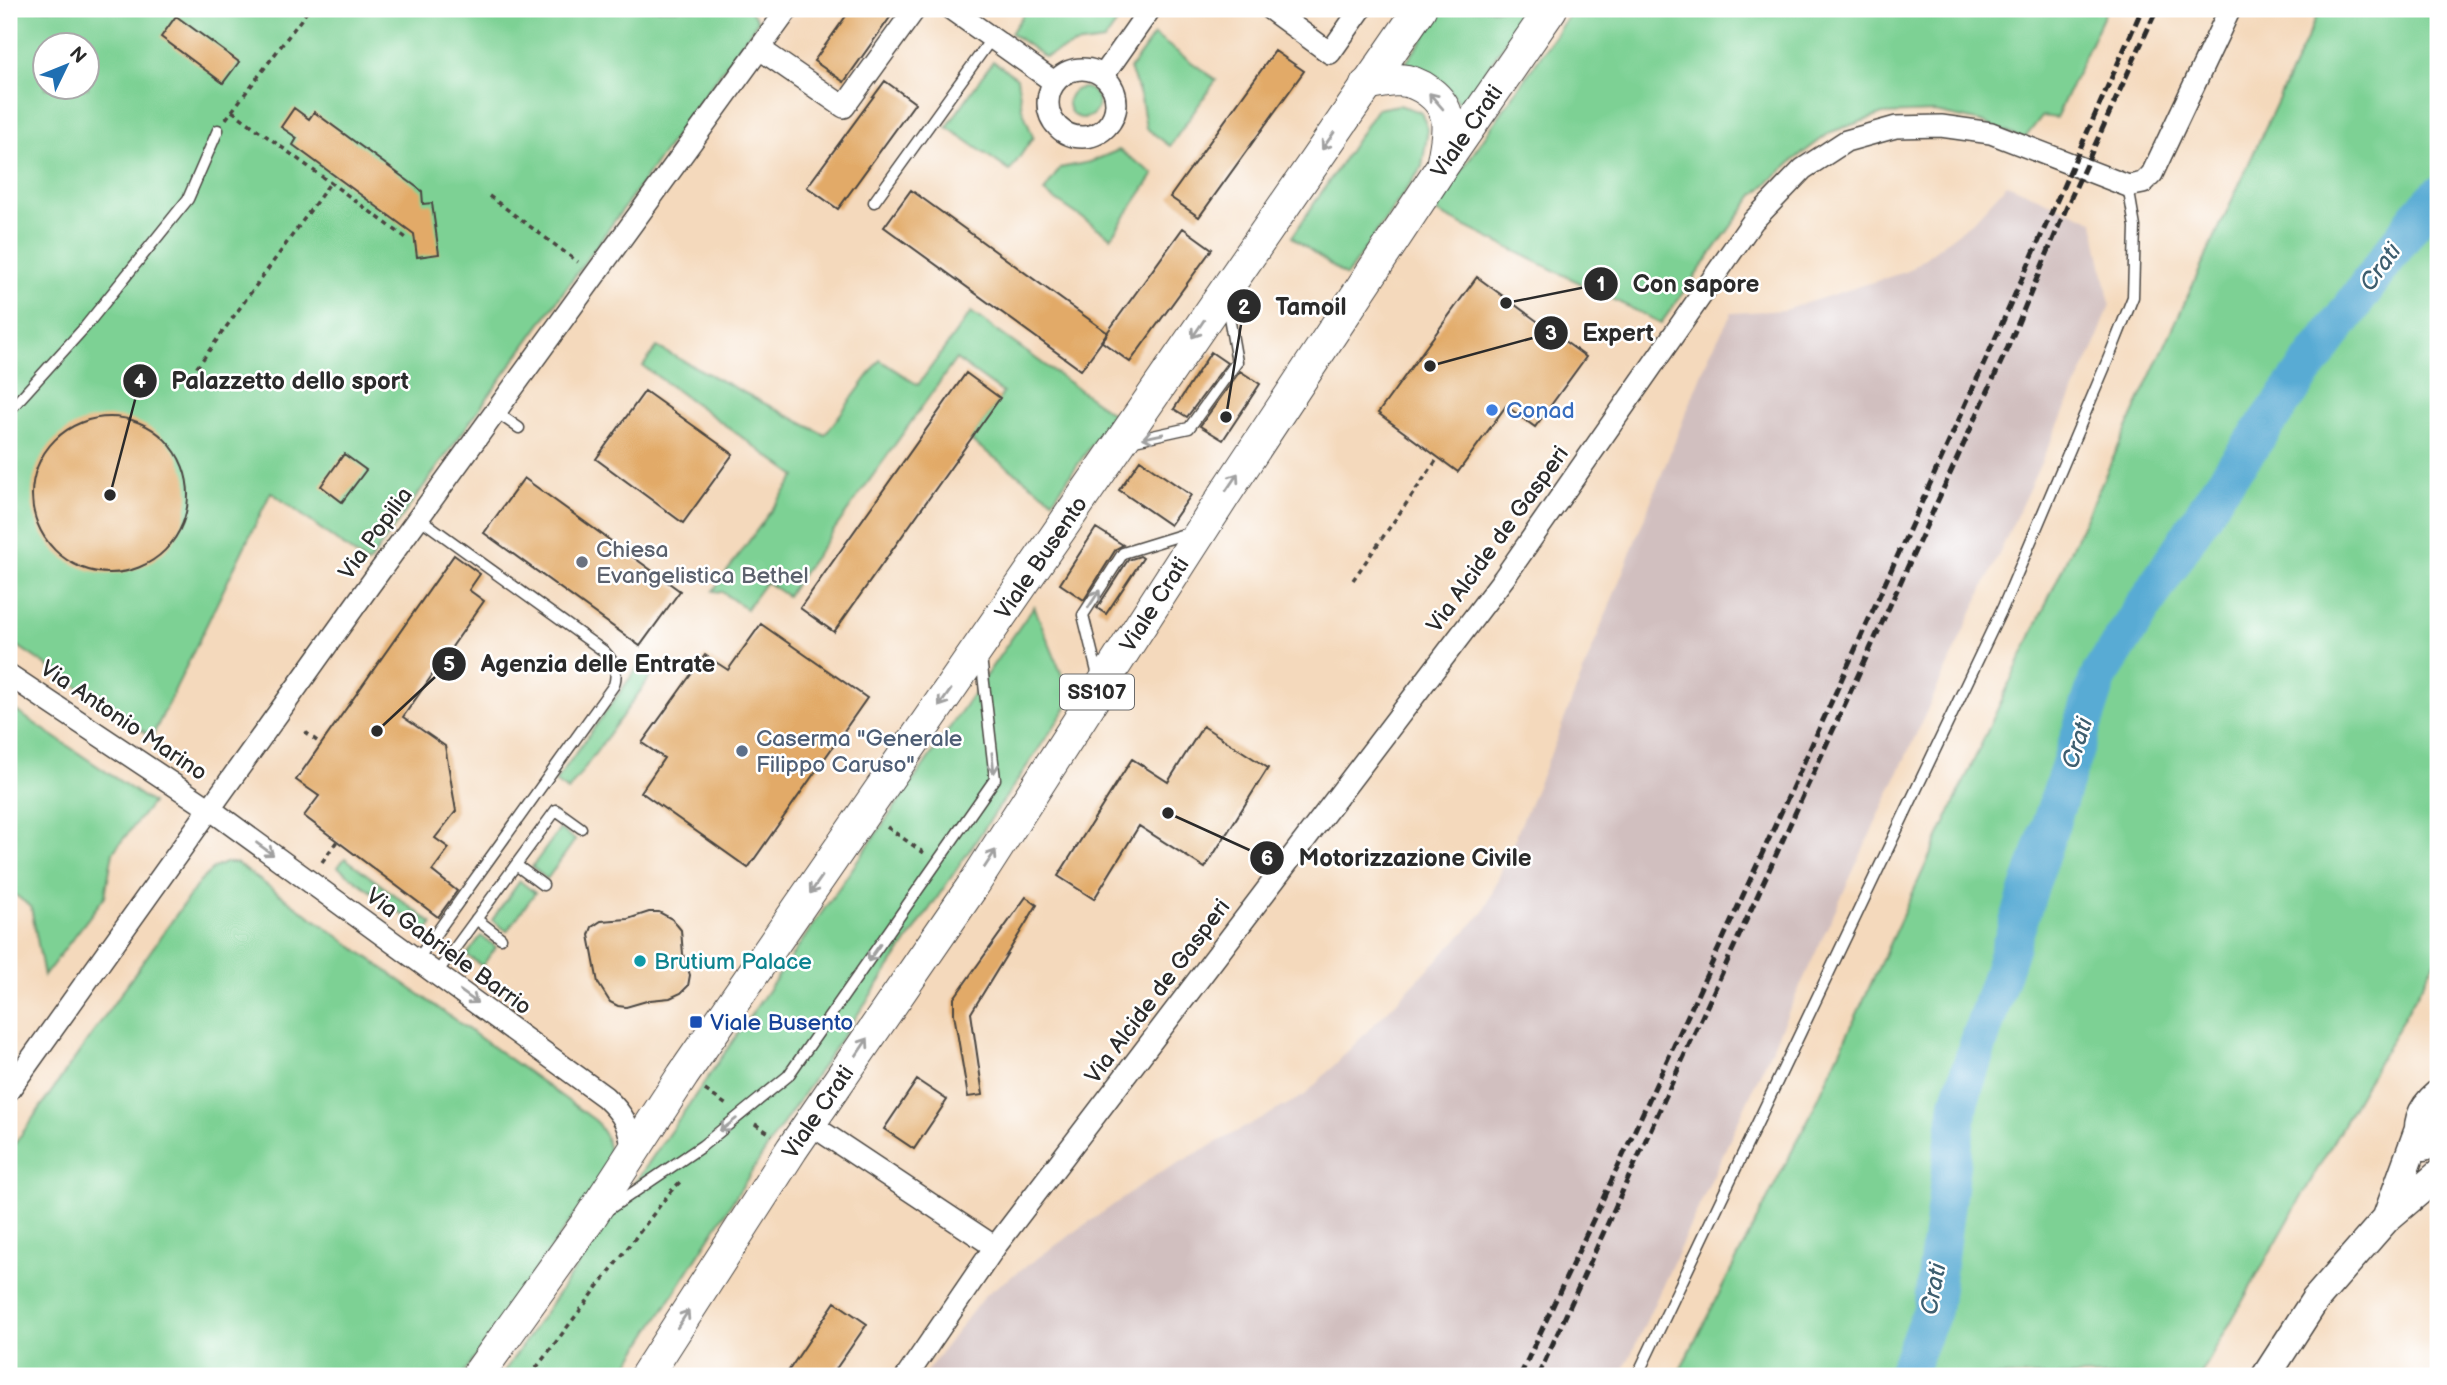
<svg xmlns="http://www.w3.org/2000/svg" width="2447" height="1385" viewBox="0 0 2447 1385" font-family="'Balsamiq Sans',sans-serif">
<rect width="100%" height="100%" fill="#fff"/>
<filter id="ink" filterUnits="userSpaceOnUse"><feTurbulence type="fractalNoise" baseFrequency=".0143" numOctaves="2"/><feDisplacementMap in="SourceGraphic" scale="14" xChannelSelector="R" yChannelSelector="G"/><feConvolveMatrix kernelMatrix="1 2 1 2 8 2 1 2 1" color-interpolation-filters="sRGB"/></filter>
<filter id="wash" filterUnits="userSpaceOnUse"><feTurbulence type="fractalNoise" baseFrequency=".00686" numOctaves="4" result="noise"/><feDisplacementMap in="SourceGraphic" scale="28" xChannelSelector="R" yChannelSelector="G"/><feGaussianBlur stdDeviation="1.57" result="paint"/><feColorMatrix in="noise" values="0 0 0 0 0 0 0 0 0 0 0 0 0 0 0 0 0 1.4 0 .05"/><feComposite in="paint" operator="in"/></filter>
<g filter="url(#wash)">
<rect width="100%" height="100%" fill="#f4d9bc"/>
<path fill="#d1bfbf" d="M2007,184L2093,221L2110,304L2096,343L1621,1376H923L985,1295L1156,1175L1305,1095L1484,912L1551,753L1709,355L1732,313L1784,310L1908,271L1972,222Z"/>
<path fill="#7dd194" stroke="#547e60" stroke-width="2" fill-rule="evenodd" d="M9,9H749L758,21L368,564L271,492L152,737L9,640ZM46,46H88V88H46Z
M1027,9H1110L1121,17L1104,41L1074,45L1045,57L1011,33Z
M1444,9H1527L1462,107C1443,79 1438,73 1405,64Z
M1573,9H2107L2056,118L2042,116L2024,139L1981,122L1935,112L1883,114L1831,132L1795,159L1754,195L1661,323L1436,212L1437,206Z
M2320,9H2438V957L2200,1376H1677L1810,1116Z
M1154,35L1216,80L1170,146L1146,128L1141,98L1130,69Z
M993,61L1017,78L1022,108L1033,137L1010,171L947,127Z
M1068 103a15 15 0 1 1 30 0a15 15 0 1 1-30 0Z
M1399,105L1421,112L1428,129L1422,167L1346,276L1292,237L1377,109Z
M1119,150L1154,174L1111,237L1044,192L1060,168L1090,162Z
M971,312L1113,414L1053,500L970,440L1003,393L956,359L787,596L766,582L746,609L722,592L713,591L796,476L643,366L657,347L825,435L880,360L918,385Z
M1034,606L1072,700L774,1137L622,1374L620,1376H501Z
M638,667L651,676L568,791L555,782Z
M9,706L152,803L113,852L105,896L44,976L31,907L9,890Z
M560,829L575,840L547,879L532,867Z
M345,858L433,924L426,932L338,867Z
M225,863H236L596,1121L606,1137L611,1163L462,1376H9V1152L200,881L214,868Z
M520,881L535,893L507,931L492,920Z
M481,936L496,947L482,966L467,955Z"/>
<g fill="none" stroke-linecap="round" stroke-linejoin="round">
<path stroke="#59abd4" stroke-width="38" d="M1905,1376L1932,1310L1959,1103L2099,676L2219,489L2417,217L2438,195"/>
</g>
<g id="blocks">
<path fill="#e2aa67" d="M851,9H896L844,82L814,61Z
M176,16L239,62L223,83L161,37Z
M1275,51L1304,71L1199,217L1170,197Z
M885,81L915,103L838,209L807,187Z
M294,108L309,119L314,112L422,191L423,204L432,203L439,254L417,257L414,234L293,145L297,138L281,127Z
M911,190L1108,333L1081,370L884,227Z
M1183,228L1212,249L1130,362L1101,341Z
M1477,277L1586,357L1535,427L1506,406L1458,472L1378,413Z
M1211,352L1227,363L1187,417L1174,409Z
M1240,371L1260,384L1223,440L1200,426Z
M966,373L1000,398L834,632L800,608Z
M645,391L733,454L683,523L596,459Z
M32 495a78 78 0 1 1 156 0a78 78 0 1 1-156 0Z
M344,454L366,470L342,502L321,486Z
M1140,460L1191,495L1170,525L1119,490Z
M524,478L680,591L640,646L484,533Z
M1096,528L1123,545L1116,549L1084,600L1060,584Z
M454,555L480,574L469,590L484,601L403,717L445,746L456,811L435,838L449,848L432,871L457,891L438,917L304,816L319,796L296,780Z
M1140,556L1143,558L1106,614L1097,608L1128,560Z
M761,624L867,698L748,868L641,792L664,758L642,743L705,655L728,670Z
M1203,726L1268,768L1205,868L1139,826L1094,899L1058,876L1132,759L1168,782Z
M1026,897L1037,905L971,1013L983,1095L968,1097L954,1014V998Z
M649,912H659L672,919L681,930L683,954L690,975L688,986L681,993L670,998L650,1000L626,1007L618,1006L610,1002L598,983L589,935L592,927L601,921L628,919Z
M917,1080L947,1100L914,1149L884,1129Z
M835,1302L867,1324L831,1376H785Z"/>
</g>
</g>
<g filter="url(#ink)">
<use href="#blocks" fill-opacity="0" stroke="#494541" stroke-width="2"/>
<g fill="none" stroke-linecap="round" stroke-linejoin="round">
<g stroke="#494541" stroke-width="13">
<path id="lane" d="M874,202L992,38
M9,411L85,327L188,199L218,130
M496,412L519,428
M1130,441L1189,428L1237,362L1226,300
M1099,680L1083,615L1123,553L1191,532
M516,865L543,885
M476,919L501,938
M417,960L614,685C618,671 615,663 605,652L419,518
M436,974L556,810L581,828
M609,1209L702,1146L788,1076L995,779L981,657
M1637,1376L2003,607L2109,357L2133,297L2135,227L2128,186"/>
</g>
<g stroke="#494541" stroke-width="24">
<path id="street" d="M951,9L1054,82
M1270,9L1330,53L1361,9
M760,49L844,107L915,9
M1048 103a34 34 0 1 1 68 0a34 34 0 1 1-68 0Z
M1103,76L1150,9
M9,675L210,809L605,1097C625,1116 629,1125 633,1153
M9,1090L369,586L788,9
M810,1124L995,1247L907,1376
M995,1247L1504,578L1753,221L1803,169L1846,141L1896,127L1941,126L1991,133L2128,186L2143,183L2152,174L2230,9"/>
</g>
<g stroke="#494541" stroke-width="31">
<path id="secondary" d="M2424,1147C2413,1127 2421,1108 2438,1094
M2387,1217L2419,1129
M2266,1376L2315,1300L2386,1219L2438,1175"/>
</g>
<g stroke="#494541" stroke-width="34">
<g id="primary">
<path d="M1366,85C1377,83 1388,80 1399,80C1419,81 1443,97 1447,118C1449,132 1446,146 1443,161"/>
<path id="s1" d="M477,1376L586,1224L683,1075L1420,9"/>
<path id="s2" d="M646,1376L792,1149L972,887L1225,494L1443,165L1551,9"/>
</g>
</g>
<path stroke="#494541" stroke-width="3.5" stroke-dasharray="5 5" stroke-linecap="butt" d="M232,111L409,240
M226,119L309,9
M489,196L578,262
M185,384L330,183
M1353,580L1438,458
M305,732L321,744
M887,827L924,853
M322,862L337,841
M705,1090L728,1106
M755,1124L772,1135
M530,1376L671,1191L680,1182"/>
<use href="#lane" stroke="#fff" stroke-width="10"/>
<use href="#street" stroke="#fff" stroke-width="21"/>
<use href="#secondary" stroke="#fff" stroke-width="28"/>
<use href="#primary" stroke="#fff" stroke-width="32"/>
<path stroke="#2b2b2b" stroke-width="5" stroke-dasharray="10 5" stroke-linecap="butt" d="M1520,1376C1733,923 1939,467 2142,9
M1538,1376L2008,347L2068,204L2157,9"/>
</g>
<defs><path id="oneway-shaft" d="M-6 0H5M1.5-3L5.5 0L1.5 3" fill="none" stroke-width="1.6" stroke-linecap="round" stroke-linejoin="round" transform="scale(1.75)"/></defs>
<g stroke="#a0a0a0">
<use href="#oneway-shaft" transform="translate(1436 101) rotate(-131)"/>
<use href="#oneway-shaft" transform="translate(1328 141) rotate(125)"/>
<use href="#oneway-shaft" transform="translate(1198 329) rotate(124)"/>
<use href="#oneway-shaft" transform="translate(1153 436) rotate(168)"/>
<use href="#oneway-shaft" transform="translate(1232 482) rotate(-56)"/>
<use href="#oneway-shaft" transform="translate(1094 599) rotate(-57)"/>
<use href="#oneway-shaft" transform="translate(945 698) rotate(125)"/>
<use href="#oneway-shaft" transform="translate(993 763) rotate(84)"/>
<use href="#oneway-shaft" transform="translate(265 849) rotate(36)"/>
<use href="#oneway-shaft" transform="translate(990 859) rotate(-57)"/>
<use href="#oneway-shaft" transform="translate(816 885) rotate(125)"/>
<use href="#oneway-shaft" transform="translate(874 953) rotate(125)"/>
<use href="#oneway-shaft" transform="translate(469 997) rotate(36)"/>
<use href="#oneway-shaft" transform="translate(862 1047) rotate(-56)"/>
<use href="#oneway-shaft" transform="translate(728 1125) rotate(143)"/>
<use href="#oneway-shaft" transform="translate(683 1319) rotate(-57)"/>
</g>
</g>
<circle fill="#3f7fe0" stroke="#fff" stroke-width="2.5" cx="1492" cy="410" r="7"/>
<circle fill="#6b7280" stroke="#fff" stroke-width="2.5" cx="582" cy="562" r="7"/>
<circle fill="#5c6f8a" stroke="#fff" stroke-width="2.5" cx="742" cy="751" r="7"/>
<circle fill="#0f9aa8" stroke="#fff" stroke-width="2.5" cx="640" cy="961" r="7"/>
<rect fill="#1a4fb4" stroke="#fff" stroke-width="2.5" x="689" y="1015" width="14" height="14" rx="3.5"/>
<g text-anchor="middle" stroke-width="5" stroke-linejoin="round" paint-order="stroke">
<rect fill="#fff" stroke="#6b6b6b" stroke-width="2" x="1060" y="674.5" width="74" height="35" rx="5"/>
<g font-size="21" font-weight="bold" fill="#2b2b2b">
<text x="1097" y="699">SS107</text>
</g>
<g font-size="23" fill="#2b2b2b" stroke="#fff">
<text dy="8" stroke="none"><textPath href="#s2" startOffset="1491">Viale Crati</textPath></text>
<text transform="translate(375 533) rotate(-54)" y="8">Via Popilia</text>
<text transform="translate(1497 539) rotate(-54)" y="8">Via Alcide de Gasperi</text>
<text dy="8" stroke="none"><textPath href="#s1" startOffset="994">Viale Busento</textPath></text>
<text dy="8" stroke="none"><textPath href="#s2" startOffset="924">Viale Crati</textPath></text>
<text transform="translate(124 720) rotate(34)" y="8">Via Antonio Marino</text>
<text transform="translate(449 951) rotate(36)" y="8">Via Gabriele Barrio</text>
<text transform="translate(1157 991) rotate(-53)" y="8">Via Alcide de Gasperi</text>
<text dy="8" stroke="none"><textPath href="#s2" startOffset="315">Viale Crati</textPath></text>
</g>
<g font-size="23" fill="#366cbe" stroke="#fff" text-anchor="start">
<text x="1506" y="418">Conad</text>
</g>
<g font-size="23" fill="#5b616d" stroke="#fff" text-anchor="start">
<text x="596" y="557">Chiesa<tspan x="596" dy="26">Evangelistica Bethel</tspan></text>
</g>
<g font-size="23" fill="#4e5e75" stroke="#fff" text-anchor="start">
<text x="756" y="746">Caserma "Generale<tspan x="756" dy="26">Filippo Caruso"</tspan></text>
</g>
<g font-size="23" fill="#0d838f" stroke="#fff" text-anchor="start">
<text x="654" y="969">Brutium Palace</text>
</g>
<g font-size="23" fill="#164399" stroke="#fff" text-anchor="start">
<text x="710" y="1030">Viale Busento</text>
</g>
<g font-size="24" font-style="italic" fill="#3d5e6f" stroke="#fff">
<text transform="translate(2380 267) rotate(-54)" y="8">Crati</text>
<text transform="translate(2077 743) rotate(-72)" y="8">Crati</text>
<text transform="translate(1933 1289) rotate(-79)" y="8">Crati</text>
</g>
</g>
<path fill="none" stroke="#2b2b2b" stroke-width="2.5" d="M1506 303L1601 284M1226 417L1244 306M1430 366L1551 333M110 495L140 381M377 731L449 664M1168 813L1267 858"/>
<g fill="#2b2b2b" stroke="#fff" stroke-width="2.5">
<circle cx="1506" cy="303" r="7"/>
<circle cx="1226" cy="417" r="7"/>
<circle cx="1430" cy="366" r="7"/>
<circle cx="110" cy="495" r="7"/>
<circle cx="377" cy="731" r="7"/>
<circle cx="1168" cy="813" r="7"/>
<circle cx="1601" cy="284" r="18"/>
<circle cx="1244" cy="306" r="18"/>
<circle cx="1551" cy="333" r="18"/>
<circle cx="140" cy="381" r="18"/>
<circle cx="449" cy="664" r="18"/>
<circle cx="1267" cy="858" r="18"/>
</g>
<g font-size="21" text-anchor="middle" font-weight="bold" fill="#fff">
<text x="1601" y="291">1</text>
<text x="1244" y="314">2</text>
<text x="1551" y="340">3</text>
<text x="140" y="388">4</text>
<text x="449" y="671">5</text>
<text x="1267" y="865">6</text>
</g>
<g font-size="24" text-anchor="middle" font-weight="bold" fill="#2b2b2b" stroke="#fff" stroke-width="5" stroke-linejoin="round" paint-order="stroke">
<text x="1696" y="292">Con sapore</text>
<text x="1311" y="315">Tamoil</text>
<text x="1618" y="341">Expert</text>
<text x="290" y="389">Palazzetto dello sport</text>
<text x="598" y="672">Agenzia delle Entrate</text>
<text x="1415" y="866">Motorizzazione Civile</text>
</g>
<rect width="2447" height="1385" fill="none" stroke="#fff" stroke-width="35"/>
<g transform="translate(66 66) rotate(47)"><circle r="33" fill="#ffffff" stroke="#aaaaaa" stroke-width="2"/>
<path d="M0-5L12 26L0 18L-12 26Z" fill="#1f6fb2"/>
<text y="-10" font-size="19" font-weight="bold" text-anchor="middle" fill="#2b2b2b">N</text>
</g>
</svg>
